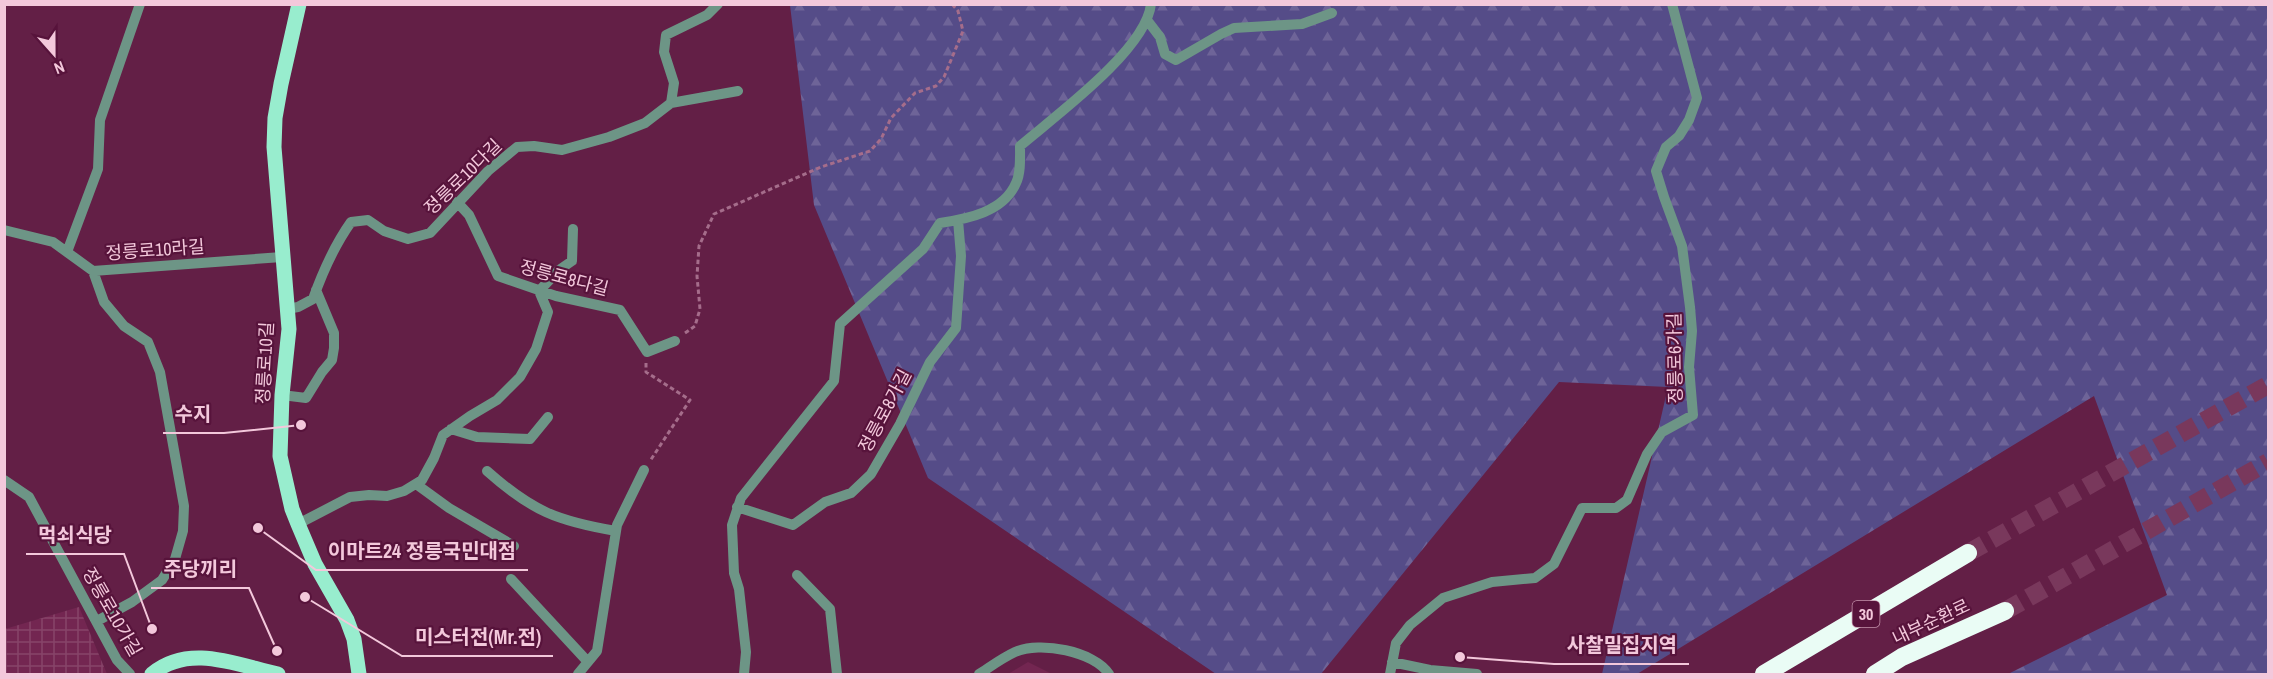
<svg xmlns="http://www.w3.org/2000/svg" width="2273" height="679" viewBox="0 0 2273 679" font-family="'Archivo Narrow','Noto Sans KR',sans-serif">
<defs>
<pattern id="industrial-grid" width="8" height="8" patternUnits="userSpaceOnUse" patternTransform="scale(1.5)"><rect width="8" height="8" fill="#732651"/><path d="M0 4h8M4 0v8" fill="none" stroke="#874469"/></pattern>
<pattern id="forest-firs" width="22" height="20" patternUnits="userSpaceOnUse" patternTransform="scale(1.5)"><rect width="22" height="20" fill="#554c88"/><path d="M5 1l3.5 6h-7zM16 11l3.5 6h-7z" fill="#6e6498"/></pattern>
</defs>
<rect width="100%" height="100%" fill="#631f46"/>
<path fill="#732651" d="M1028,662L1052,674H1008Z"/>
<path fill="url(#industrial-grid)" d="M79,607L107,674H5V629Z"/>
<path fill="url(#forest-firs)" d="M790,5H2268V674H2008L2167,595L2094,396L1637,674H1602L1668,387L1559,382L1321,674H1216L928,478L814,205Z"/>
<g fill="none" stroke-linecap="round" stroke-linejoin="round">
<path stroke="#79385c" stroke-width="18" stroke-dasharray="18 9" stroke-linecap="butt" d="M1968,553L2268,385
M2005,611L2268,462"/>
<path stroke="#a56d8b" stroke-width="3" stroke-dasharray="4.5 3" stroke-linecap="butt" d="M685,333L695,326L700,309L697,276L699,246L714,214L821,167L870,151L881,139L891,118L915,93L936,86L944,77L963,31L958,11L952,4
M646,363V372L690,400L650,461"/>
<path stroke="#6d9586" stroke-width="10" d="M1147,20L1160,37L1165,54L1176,60L1221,34L1234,28L1302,24L1332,13
M671,103L738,91
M457,202L469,215L498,276L556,296L620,310L647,352L675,341
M4,230L53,242L93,271L282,257
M67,252L98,169L100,120L140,4
M93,271L104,302L124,326L148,342L160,372L184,506L183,531L175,559L162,580L132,602L97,621
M287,309L298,307L313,299C323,271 334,246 351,222L368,220L384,231L408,239L430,233L488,171L517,147L534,146L562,150L609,137L645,123L671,103L674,83L664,52L666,35L707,15L718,4
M282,395L306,398L322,372L332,360L334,348V333L316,290
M451,429L477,437L530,439L548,417
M487,471C532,511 557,521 616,531
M4,480L29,497L117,660L130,674
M416,484L449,508L514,546
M737,507L793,525L825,502L851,493L871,474L900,424L930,362L956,328L961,256L958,220
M298,524L350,497L369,495L387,496L404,491L422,480L434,458L443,435L470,416L497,400L520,377L536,349L548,312L539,291L559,270L572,261L573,229
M797,575L830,609L837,674
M511,579L588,662
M1392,662L1430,670L1477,674
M578,674L597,651L617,525L644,470
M744,674L746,652L739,589L734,573L732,525L741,498L834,381L840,324L923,249L940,223C967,219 1004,212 1016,183C1021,173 1020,158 1020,146C1055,116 1146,50 1151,4
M979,674C990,667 1002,658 1015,652C1040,641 1094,651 1109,674
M1390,674L1396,643L1410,625L1443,598L1492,582L1535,578L1554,564L1582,508H1616L1627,500L1647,454L1662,432L1693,415L1689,367L1692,331L1690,307L1682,246L1664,197L1656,171L1666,147L1679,136L1689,120L1697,98L1672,4"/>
<path stroke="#98edce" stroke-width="15" d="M299,4L281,84L275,118L274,147L289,329L282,395L280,456L292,509L298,524L315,564L347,620L354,639L359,674
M152,674C189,643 237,665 278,674"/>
<path stroke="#eafcf5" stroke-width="18" d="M1764,674L1968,553
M1875,674L1902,657L2005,611"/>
</g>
<g text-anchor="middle" stroke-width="4.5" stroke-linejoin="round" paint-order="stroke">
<rect fill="#57133b" stroke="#c492ab" stroke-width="1.5" x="1852.5" y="601" width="27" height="26" rx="4.5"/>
<g font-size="16" font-weight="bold" fill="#f3c8db">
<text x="1866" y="620">30</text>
</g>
<g font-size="18" fill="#f3c8db" stroke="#57133b">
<text transform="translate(463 177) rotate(-44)" y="6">정릉로10다길</text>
<text transform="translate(155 250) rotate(-4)" y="6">정릉로10라길</text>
<text transform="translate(564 278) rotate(15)" y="6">정릉로8다길</text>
<text transform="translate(1675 358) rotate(-91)" y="6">정릉로6가길</text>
<text transform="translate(265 363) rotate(-87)" y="6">정릉로10길</text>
<text transform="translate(885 411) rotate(-62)" y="6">정릉로8가길</text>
<text transform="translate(112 612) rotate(60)" y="6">정릉로10가길</text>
<text transform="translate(1931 622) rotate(-25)" y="6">내부순환로</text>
</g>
</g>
<path fill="none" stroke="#f3c8db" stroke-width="2" d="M301 425L224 433H163M152 629L124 554H26M258 528L316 570H528M277 651L249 588H151M305 597L402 656H553M1460 657L1554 664H1689"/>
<g fill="#f3c8db" stroke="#57133b" stroke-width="2">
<circle cx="301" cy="425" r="6"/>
<circle cx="152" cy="629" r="6"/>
<circle cx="258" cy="528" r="6"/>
<circle cx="277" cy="651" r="6"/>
<circle cx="305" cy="597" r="6"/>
<circle cx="1460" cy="657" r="6"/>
</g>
<g font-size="20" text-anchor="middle" font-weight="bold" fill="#f3c8db" stroke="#57133b" stroke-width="4.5" stroke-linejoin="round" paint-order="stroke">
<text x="193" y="421">수지</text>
<text x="75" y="542">먹쇠식당</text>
<text x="422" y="558">이마트24 정릉국민대점</text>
<text x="200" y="576">주당끼리</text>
<text x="478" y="644">미스터전(Mr.전)</text>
<text x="1622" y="652">사찰밀집지역</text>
</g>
<rect width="2273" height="679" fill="none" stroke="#f3c8db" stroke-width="12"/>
<g transform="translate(54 54) rotate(159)" stroke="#57133b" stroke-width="4.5" paint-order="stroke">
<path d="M0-4.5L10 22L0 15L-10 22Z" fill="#f3c8db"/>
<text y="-9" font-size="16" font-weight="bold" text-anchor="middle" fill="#f3c8db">N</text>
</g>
</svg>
